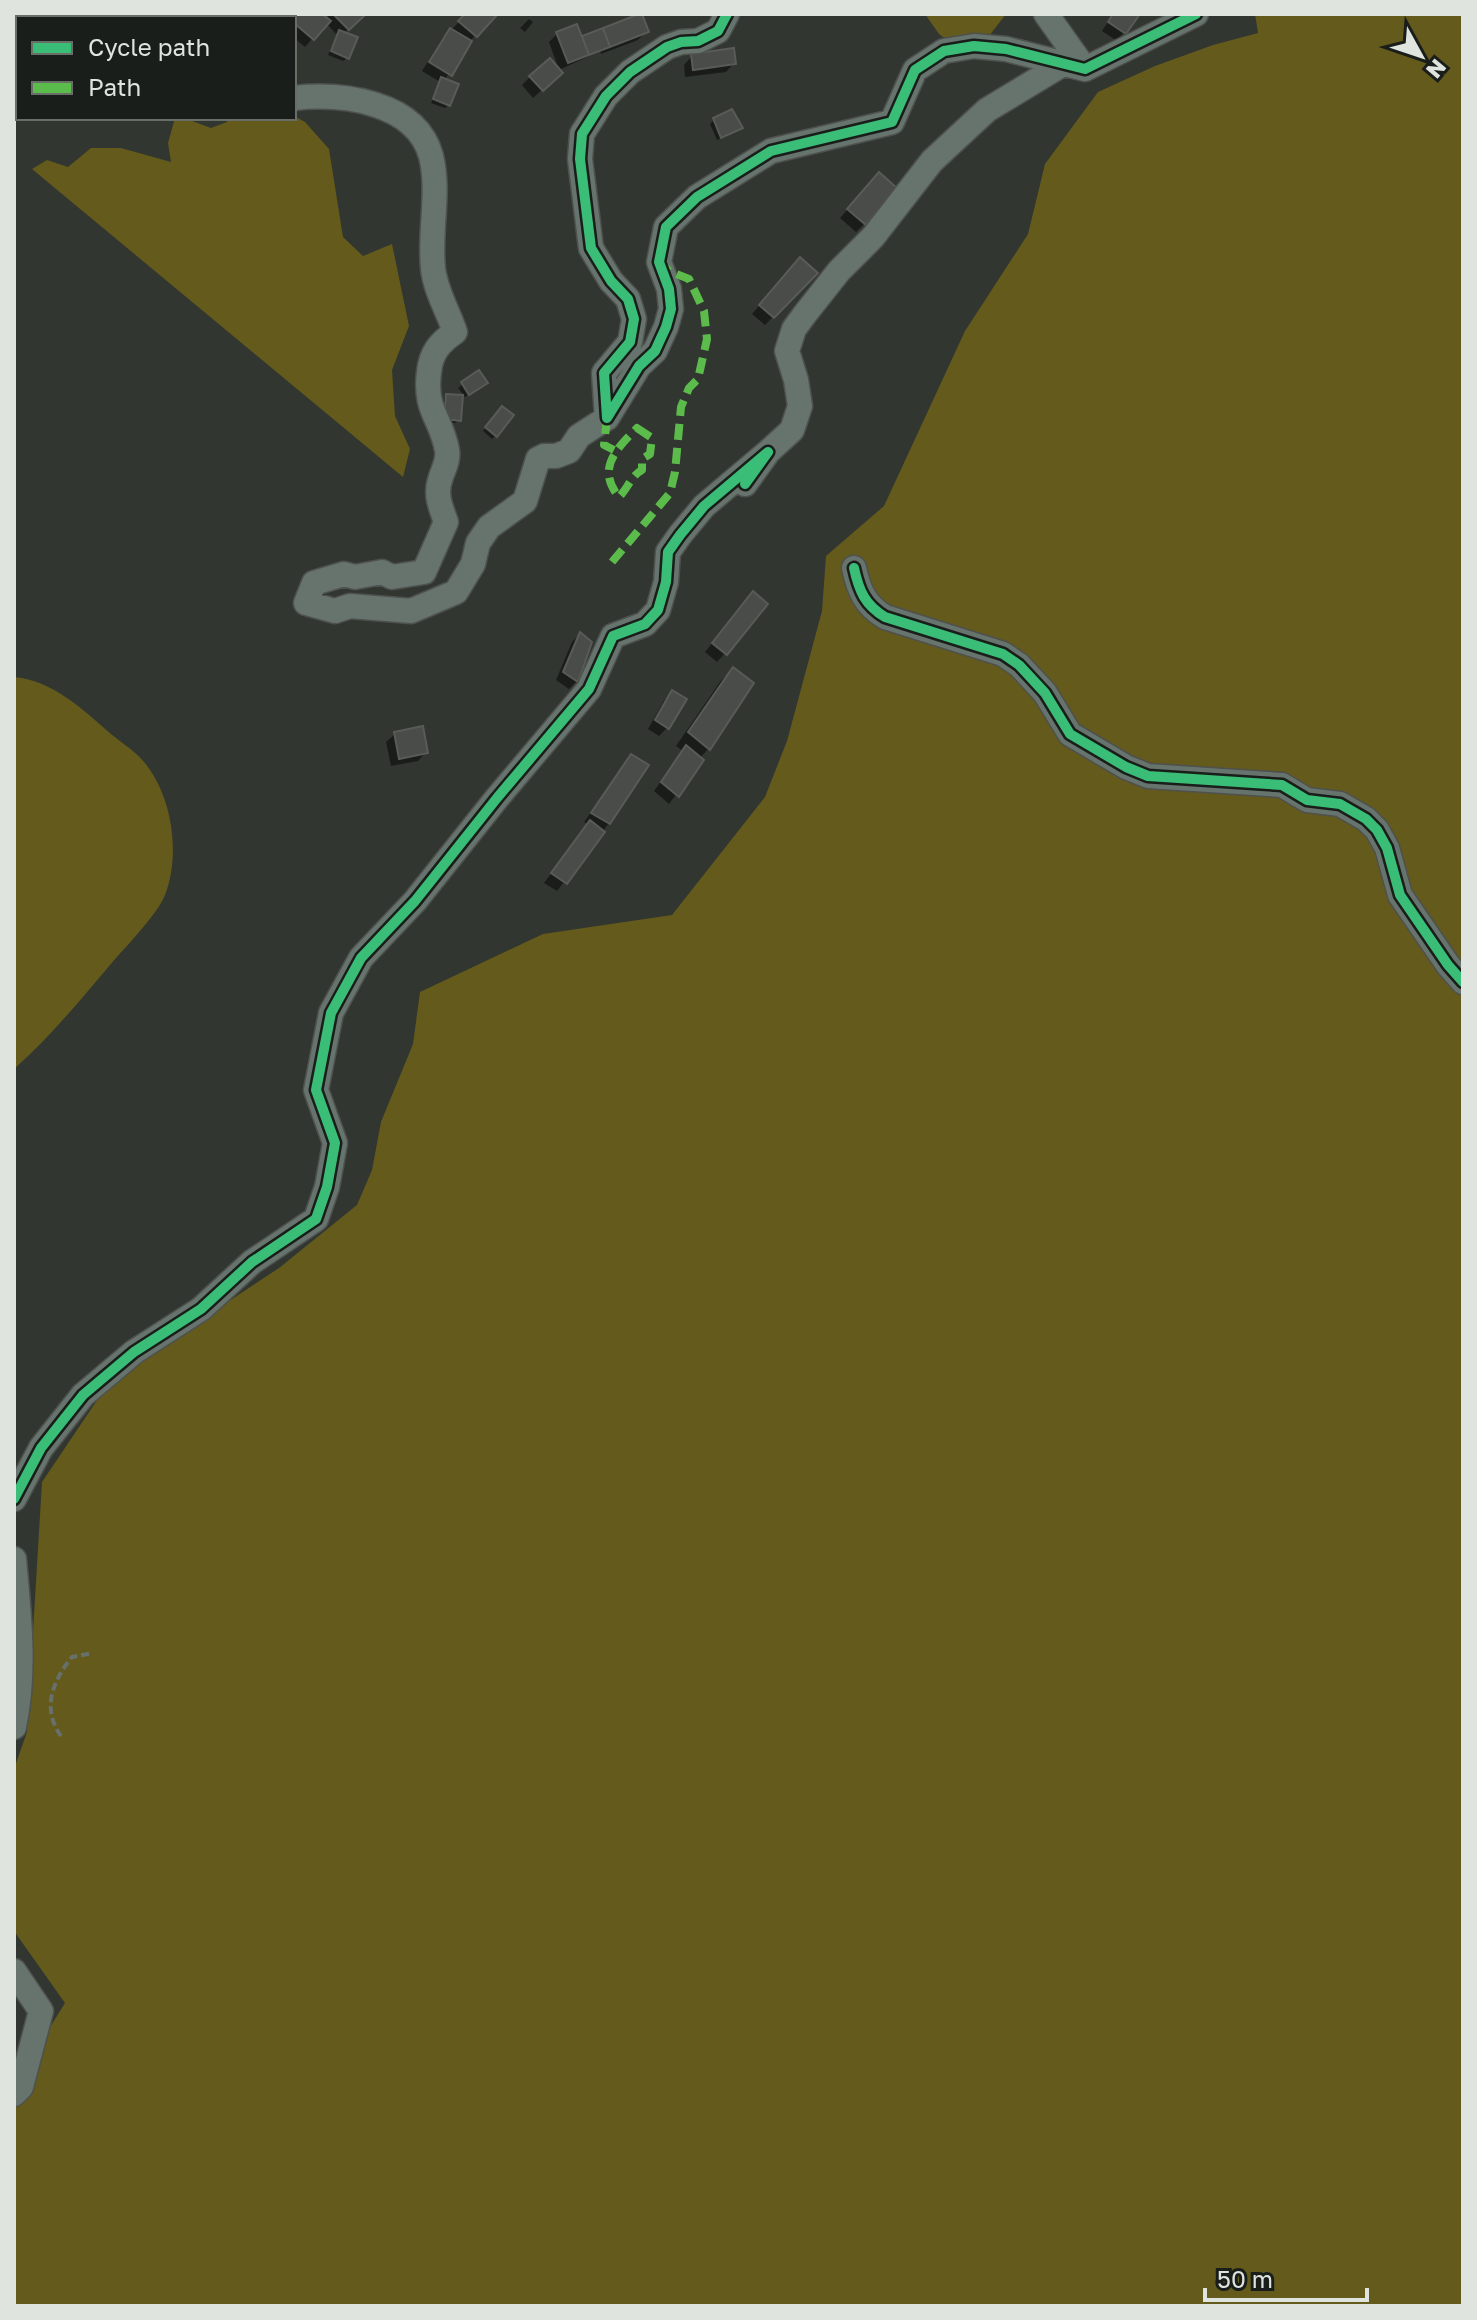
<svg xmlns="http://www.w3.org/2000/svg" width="1477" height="2320" viewBox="0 0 1477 2320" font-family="'Golos Text',sans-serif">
<rect width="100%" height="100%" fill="#313631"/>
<path fill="#645a1b" d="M925,14H1006L989,36L960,50L939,34Z
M1255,14H1463V2306H14V2085L65,2003L14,1931V1769L27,1732L42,1482L112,1378L279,1268L357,1205L372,1170L381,1122L413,1044L420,992L543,934L672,915L765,797L787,741L822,611L826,556L884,506L965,331L1028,234L1045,164L1098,92L1155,66L1213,45L1258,33Z
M294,116L305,122L329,149L343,237L363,256L392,244L409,326L392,370L395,416L410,449L403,477L32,169L47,160L68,167L91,148H121L171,162L168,143L175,118H184L211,128L227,122V118H294Z
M14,677C54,681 82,709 111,734C122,743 135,751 144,762C172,795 181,854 165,895C157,916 120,952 105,971C76,1005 48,1039 14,1069Z"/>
<path fill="#0007" d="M294,14H319L325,19L331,14H363L343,34L347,58L343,61L328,55L337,35L326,23L305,47L294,38V18H291Z
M467,14H495L469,42L444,81L449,105L445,108L431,103L440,82L422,71L442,39Z
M1113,14H1137L1117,41L1102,31Z
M529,19L533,22L525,32L520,28Z
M646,31L638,40L601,54L600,51L559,70L549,42L557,34L581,40Z
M692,56L734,63L726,72L685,77L684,65Z
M530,77L552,81L533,98L522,85Z
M714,120L737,131L717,140L710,124Z
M871,183L864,224L856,232L840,218Z
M792,268L815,273L765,325L752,314Z
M478,373L482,386L465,397L458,388Z
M447,396L459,420L455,423L442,422L444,399Z
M499,412L496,435L492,439L483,431Z
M745,602L725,653L717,662L705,652Z
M580,634L589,643L577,681L569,689L556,680L572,642Z
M733,669L709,748L699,759L701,761L669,804L654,791L683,751L676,746L720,682Z
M672,692L684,700L667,728L659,736L648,729L664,701Z
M395,734L426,752L418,761L391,766L386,742Z
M632,756L646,766L609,823L557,891L544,883L588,824L584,822Z"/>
<path fill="#494c48" stroke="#585b56" stroke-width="2" d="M293,14H322L331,21L314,40L294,23V18H289Z
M333,14H366L349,30Z
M465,14H498L477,37L458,21Z
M639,14H642L649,32L610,47L603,28Z
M1113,14H1140L1126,34L1108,22Z
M577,24L589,55L568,63L556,32Z
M450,28L472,41L452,76L429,62Z
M603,28L610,47L589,55L582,36Z
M339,30L358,37L349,59L331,51Z
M734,48L736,64L693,70L691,54Z
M550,58L563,73L543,91L529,76Z
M441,77L459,84L450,106L433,99Z
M732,109L743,128L721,138L713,118Z
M879,172L897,188L866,225L847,209Z
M800,257L818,273L774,318L759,305Z
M479,370L488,383L469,395L461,382Z
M446,394L463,395L461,421L444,419Z
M502,406L514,415L497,437L485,427Z
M753,591L768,604L727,655L712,643Z
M580,632L592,642L578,682L563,672Z
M733,667L754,683L710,750L688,732Z
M672,690L687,699L669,729L655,720Z
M423,726L428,753L399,759L394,732Z
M686,745L704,760L679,797L661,782Z
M631,754L649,765L610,824L591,813Z
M590,820L605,832L567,884L551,873Z"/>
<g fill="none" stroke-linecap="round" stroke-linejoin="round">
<g stroke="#4e514e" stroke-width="27">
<path id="street" d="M135,14L137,18
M727,14L718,31L698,41L681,42L667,47L630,72L606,96L582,134L580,159L591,248L611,281L628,299L634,319L630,342L604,373L607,418L639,366L655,351L666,327L671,309L669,289L659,262L666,227L697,197L771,151L892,122L915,70L944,51L974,46L1006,49L1085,69L1196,14
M1046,14L1085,69
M294,98C341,93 416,101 431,156C440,192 429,232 433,268C435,290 448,311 455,332C439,343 431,353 429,372C424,411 441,417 447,450C449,461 443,469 440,480C435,495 441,508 446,522L424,572L392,577L382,572L355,577L344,574L314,583L306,603L335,611L350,606L411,611L456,592L473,564L478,543L489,527L525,501L538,459L544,456H556L569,451L579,436L607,418
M768,452L792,430L800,406L796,380L787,351L794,329L805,314L839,271L873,237L932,161L987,110L1063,64
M854,568C859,591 865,605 885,617L1003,654L1019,665L1045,693L1070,734L1126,767L1148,776L1282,785L1307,800L1340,804L1366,819L1377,830L1387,848L1400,895L1448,965L1463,982
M14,1499L41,1448L83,1395L134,1352L201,1309L252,1262L316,1219L327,1187L335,1143L316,1090L331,1013L361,958L415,901L497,798L589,689L613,636L645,624L658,610L666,582L668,552L680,535L704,506L768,452L745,484
M14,1559C19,1615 26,1671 14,1727
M14,1971L41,2011L21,2087L14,2094"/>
</g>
<path stroke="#67706b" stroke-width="4" stroke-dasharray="8 4" stroke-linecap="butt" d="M61,1736C41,1709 53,1680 72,1657L93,1653"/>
<use href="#street" stroke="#66746d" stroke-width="24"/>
<path stroke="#5cbc4b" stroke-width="8" stroke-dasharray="16 8" stroke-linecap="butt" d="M607,418L604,445L614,450
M637,428L652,438L650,454L642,459V470C631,476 628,488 619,497C596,469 616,449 637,428Z
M612,562L670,493L675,472L681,407L689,388L698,379L707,339L704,311L689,279L669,271L662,264"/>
<g stroke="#1a1e1a" stroke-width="15">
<path id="cycleway" d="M727,14L718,31L698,41L681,42L667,47L630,72L606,96L582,134L580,159L591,248L611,281L628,299L634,319L630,342L604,373L607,418L639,366L655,351L666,327L671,309L669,289L659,262L666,227L697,197L771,151L892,122L915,70L944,51L974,46L1006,49L1085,69L1196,14
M854,568C859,591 865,605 885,617L1003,654L1019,665L1045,693L1070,734L1126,767L1148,776L1282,785L1307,800L1340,804L1366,819L1377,830L1387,848L1400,895L1448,965L1463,982
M14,1499L41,1448L83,1395L134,1352L201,1309L252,1262L316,1219L327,1187L335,1143L316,1090L331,1013L361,958L415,901L497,798L589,689L613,636L645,624L658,610L666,582L668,552L680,535L704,506L768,452L745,484"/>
</g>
<use href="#cycleway" stroke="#3abd76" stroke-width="10"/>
</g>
<rect width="1477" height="2320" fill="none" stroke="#dfe4de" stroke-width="32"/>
<rect x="16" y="16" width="280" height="104" fill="#1a1e1a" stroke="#696d68" stroke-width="2"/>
<rect x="32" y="42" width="40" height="12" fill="#3abd76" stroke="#696d68" stroke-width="2"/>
<text x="88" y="56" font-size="24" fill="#dfe4de">Cycle path</text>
<rect x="32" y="82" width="40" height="12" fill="#5cbc4b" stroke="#696d68" stroke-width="2"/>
<text x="88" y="96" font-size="24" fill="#dfe4de">Path</text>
<g transform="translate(1421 56) rotate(130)" stroke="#1a1e1a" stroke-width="6" paint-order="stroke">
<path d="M0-6L14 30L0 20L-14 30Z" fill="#dfe4de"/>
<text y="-12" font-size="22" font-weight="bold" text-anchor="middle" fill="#dfe4de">N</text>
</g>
<path d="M1205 2288v12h162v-12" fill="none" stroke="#dfe4de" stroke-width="4"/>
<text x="1217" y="2288" font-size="24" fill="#dfe4de" stroke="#1a1e1a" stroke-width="6" paint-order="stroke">50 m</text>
</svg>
